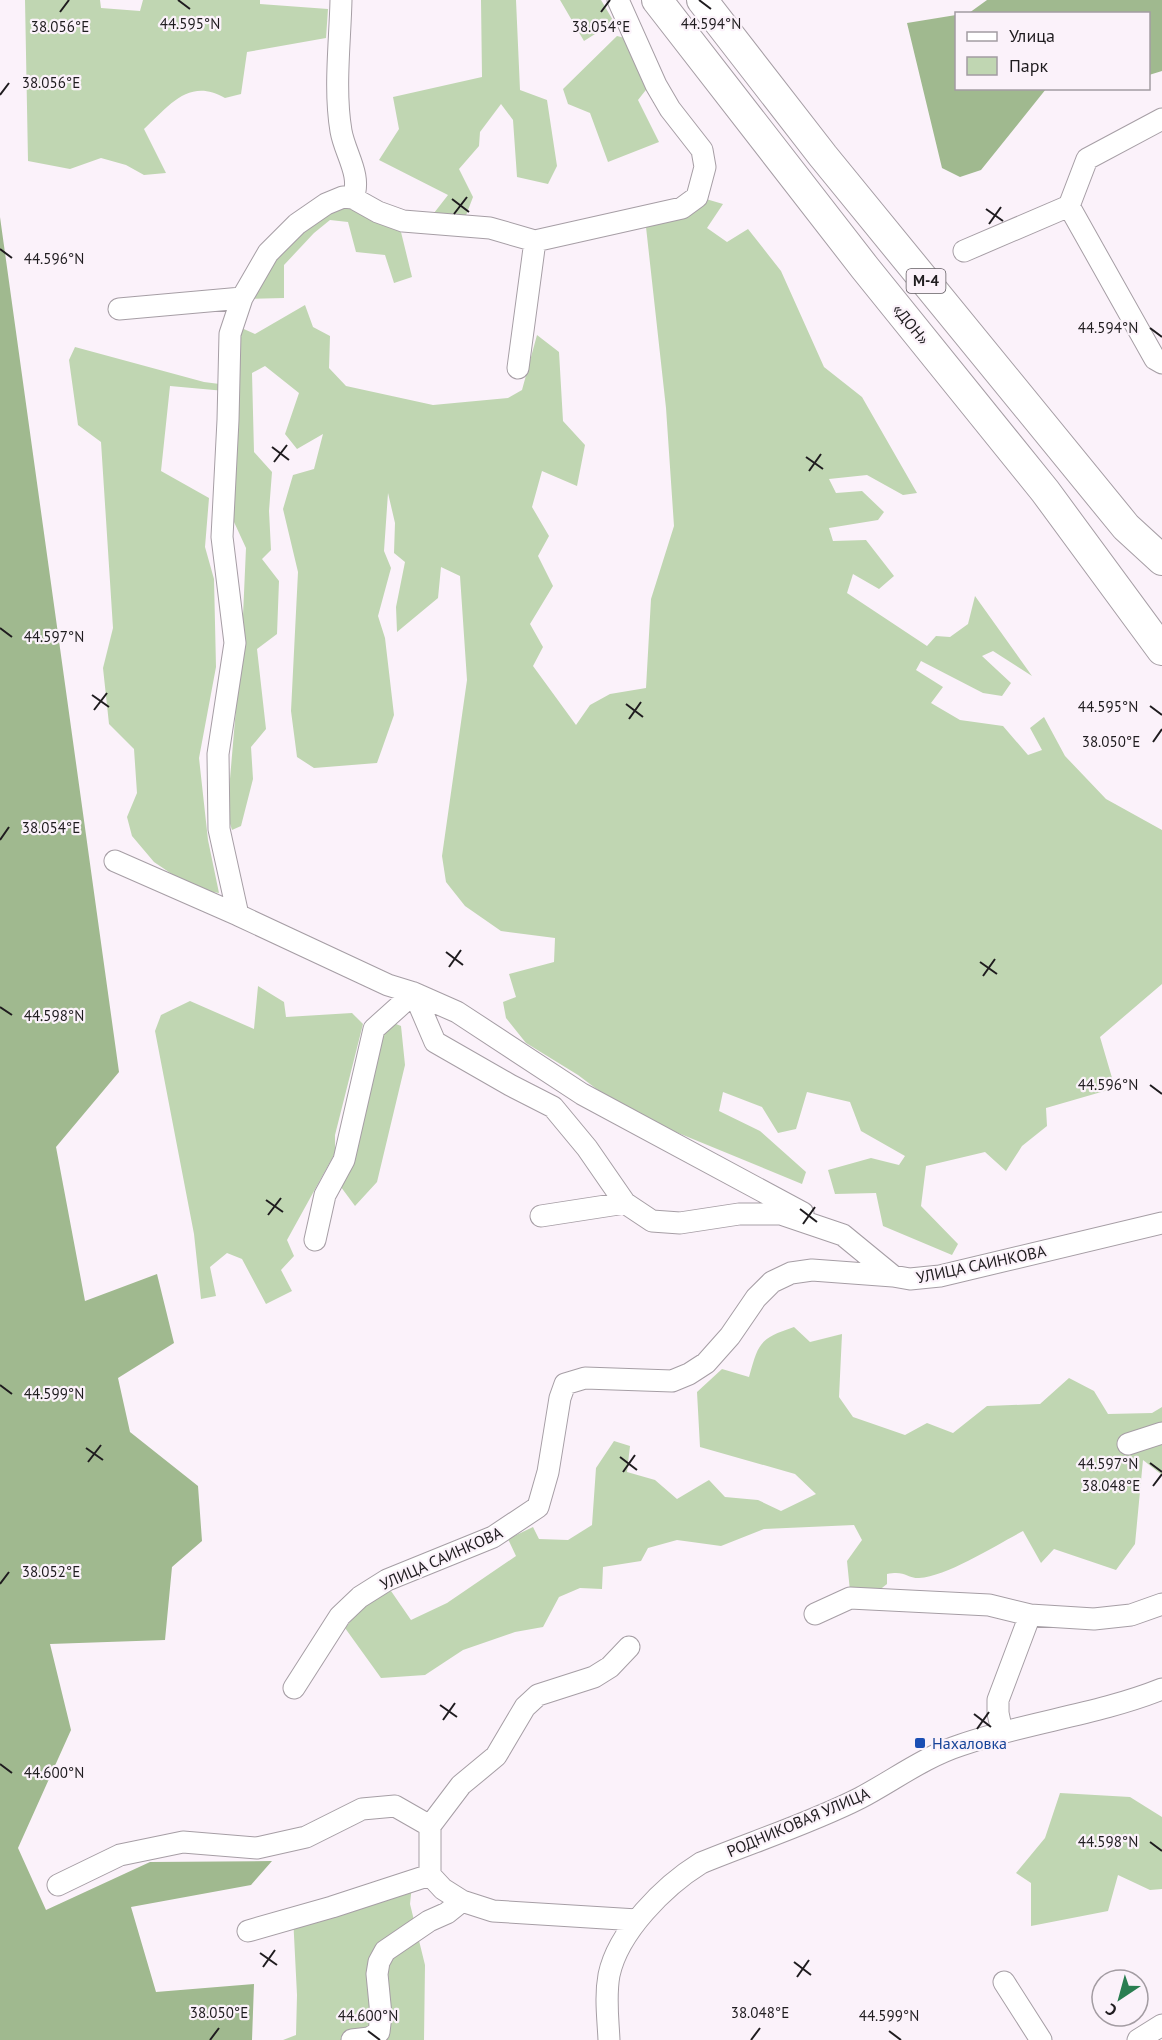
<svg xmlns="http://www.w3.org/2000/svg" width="1162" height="2040" viewBox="0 0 1162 2040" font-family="'PT Sans',sans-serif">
<rect width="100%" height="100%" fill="#fbf2fa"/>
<path fill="#c0d6b2" d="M25,0H100L101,8L140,11L143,0H260V4L328,9L326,38L247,52L241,94L225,98C189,77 169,106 144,129L166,173L144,175L126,165L101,158L70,169L28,161Z
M481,0H516L520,90L547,100L557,166L548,184L517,177L513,120L501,104L480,132L479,146L459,169L473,197L465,218L427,222L448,195L379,160L399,129L393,97L482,77Z
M560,0H601L614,22L584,41Z
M617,36L629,39L649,86L638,100L659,142L608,162L590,113L568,104L563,89Z
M706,199L723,204L707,228L727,242L748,229L781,271L824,367L862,397L917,493L903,495L867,475L829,479L836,493L862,491L884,512L878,520L829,528L833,541L866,540L894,576L879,589L853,574L847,593L927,646L936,636L950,637L968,624L975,596L1032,676L993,651L982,656L1011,683L1002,696L983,693L921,661L916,670L943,687L931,703L960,720L1003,726L1028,755L1042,750L1030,728L1044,717L1065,756L1106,799L1162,830V984L1100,1037L1115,1088L1046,1108L1047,1126L1022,1146L1006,1171L985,1152L926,1166L921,1206L958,1244L952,1255L883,1226L876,1193L835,1194L828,1170L871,1158L899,1165L905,1156L861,1131L850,1102L807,1092L796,1129L778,1133L762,1107L723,1092L719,1111L760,1131L806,1172L802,1184L627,1112L578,1075L526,1043L506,1018L503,1002L516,997L509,974L554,962L555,938L501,931L465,906L446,882L442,856L467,680L460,576L441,567L438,598L397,632L396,607L405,562L394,553L395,523L388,493L384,551L391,568L378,616L385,638L394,715L377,763L314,768L297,757L291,711L298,572L283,509L293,475L314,469L323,434L297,449L285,434L299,393L265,366L252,373L254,452L272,472L269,511L271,550L262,559L279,581L277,634L257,649L266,729L251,747L253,779L241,826L232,830L227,814L242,638L246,548L228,509L236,392L170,386L161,471L209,498L205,547L214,579L216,667L199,758L208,840L219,893L194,889L154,862L132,836L127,817L137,793L134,749L109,724L103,668L113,628L101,442L78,425L69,360L75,347L204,382L235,386L237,326L255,334L305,305L313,327L330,336L329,368L346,386L433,405L508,398L522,390L537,335L559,352L563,421L585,445L577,486L542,471L532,507L549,536L538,556L553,586L530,624L543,647L533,666L576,725L590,705L610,694L646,688L651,599L674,526L666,408L646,227Z
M355,206L401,232L412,277L394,283L385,255L356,252L348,222L330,220L314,233L284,265V298L247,299L274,257L329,209Z
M258,986L284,1002L286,1017L352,1013L363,1024L335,1135V1153L287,1240L294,1256L281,1270L292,1291L266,1304L242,1259L227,1253L210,1267L216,1296L201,1299L194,1234L155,1031L161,1015L190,1001L254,1029Z
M391,1022L401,1026L405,1065L377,1182L355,1206L338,1183L375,1040Z
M794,1327L810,1342L842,1334L839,1397L853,1417L905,1435L927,1423L953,1433L987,1406L1040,1404L1069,1378L1094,1391L1108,1414L1152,1413L1162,1407V1475L1143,1460L1135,1544L1116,1570L1054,1549L1041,1563L1023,1531C996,1545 948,1576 919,1578C906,1578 905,1570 887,1574V1584L873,1595L850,1591L847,1561L862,1540L854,1525L764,1529L721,1546L677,1540L648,1548L641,1561L603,1567L602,1589L580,1588L559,1597L543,1627L515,1632L463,1650L425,1675L381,1678L345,1628L367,1602L391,1591L411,1620L447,1603L516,1556L508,1539L533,1527L539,1539L568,1540L592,1525L596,1468L614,1441L630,1446L627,1472L655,1480L677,1499L709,1480L725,1497L758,1500L781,1511L816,1494L795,1474L700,1447L697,1392L722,1369L749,1377C759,1342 759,1339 794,1327Z
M1060,1793L1130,1797L1162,1817V1889L1150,1890L1118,1875L1108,1911L1031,1926V1883L1016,1873L1045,1838Z
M413,1875L410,1904L425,1965L424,2040H283L296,2035L297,1995L293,1916Z"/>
<path fill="#a0b98f" d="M987,0H1162V71L1149,75L1148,14L969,13Z
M956,15V88L1046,89L981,170L960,177L942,168L907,23Z
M0,217L119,1072L56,1147L85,1301L157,1274L174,1343L118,1378L130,1432L198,1486L202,1541L172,1567L165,1640L50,1644L71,1730L18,1848L46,1910L150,1862L272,1861L251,1885L131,1907L156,1992L254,1984L252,2040H0Z"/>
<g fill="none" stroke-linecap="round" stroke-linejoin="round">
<g stroke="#a69ea5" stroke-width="23">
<path id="minor" d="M341,0C340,43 334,89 341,131C345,154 362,175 353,198
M1069,206L1155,359L1162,363
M964,251L1069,206L1087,159L1162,119
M119,309L242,298L268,253L297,224L326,204L343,197L353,198L378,212L403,221L490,228L535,241
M518,368L535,241L682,208L697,197L705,167L702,150L670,109L656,85L618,0
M115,861L238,915L388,985L414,993L435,1042L510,1085L553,1107L587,1148L625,1203L652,1221L680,1223L739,1214H781L843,1235L893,1276
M238,915L219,829L218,754L235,643L222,537L228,420L230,334L242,298
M541,1216L625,1203
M315,1240L325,1195L344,1160L374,1029L414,993L457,1012L582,1094L803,1213
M1128,1444L1162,1433
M815,1614L850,1598L989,1605L1030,1615L1094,1619L1131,1615L1162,1604
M629,1647L610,1667L594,1677L538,1695L525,1707L496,1756L461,1785L430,1826V1875L443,1889L462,1901L493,1911L637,1920
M294,1688L340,1616L360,1597L387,1580L493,1537L538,1507L548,1472L560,1398L565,1384L585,1378L672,1381L689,1374L706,1363L730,1336L756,1298L772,1282L791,1273L812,1270L893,1276L910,1279L940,1276L1162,1223
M1002,1732L998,1713V1700L1030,1615
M58,1885L120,1855L183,1842L257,1848L306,1837L362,1809L395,1806L430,1826
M248,1931L332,1907L430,1875
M1004,1982L1041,2040
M352,2040L369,2038L379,2032L381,2015L377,1974L379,1962L385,1951L429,1921L447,1913L462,1901
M609,2040C608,2018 605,1997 609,1975C618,1932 664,1886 701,1863C752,1842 811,1823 860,1798C894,1780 924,1757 961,1745C1027,1722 1097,1715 1162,1689
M1138,2040L1162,2025"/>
</g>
<g stroke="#a69ea5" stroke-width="32">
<path id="highway" d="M657,0L865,268L1045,491L1162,650
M702,0L823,156L1126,527L1162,560"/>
</g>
<use href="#minor" stroke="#fff" stroke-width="21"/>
<use href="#highway" stroke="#fff" stroke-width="30"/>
</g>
<path fill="none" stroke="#1f1c1f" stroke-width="2" d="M178,0L190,9M699,0L711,9M60,12L69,0M601,12L610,0M0,95L9,83M452,199L469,212M986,209L1003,221M454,214L467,197M989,224L1001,207M0,249L12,258M1150,328L1162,337M272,447L289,460M806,457L823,469M274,462L287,445M809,471L821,454M0,628L12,637M92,695L109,707M626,704L643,717M1150,706L1162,715M94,710L107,693M629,719L641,702M1153,742L1162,729M0,840L9,827M446,952L463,965M980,962L997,974M449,967L461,950M983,976L995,959M0,1007L12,1015M1150,1085L1162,1094M266,1200L283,1212M800,1209L817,1222M268,1215L281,1198M803,1224L815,1207M0,1385L12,1394M86,1448L103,1460M620,1457L637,1470M88,1462L101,1445M1150,1463L1162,1472M623,1472L635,1455M1153,1486L1162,1474M0,1584L9,1572M440,1705L457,1717M974,1714L991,1727M443,1720L455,1703M977,1729L989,1712M0,1764L12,1773M1150,1842L1162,1851M260,1953L277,1965M794,1962L811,1975M263,1967L275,1950M797,1977L809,1960M368,2031L380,2040M889,2031L901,2040M210,2040L219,2028M751,2040L760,2028"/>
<rect fill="#1a4fb4" stroke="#fbf2fa" stroke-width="2" x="914" y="1737" width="12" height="12" rx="3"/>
<g text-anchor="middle" stroke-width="4.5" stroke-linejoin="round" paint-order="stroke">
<rect fill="#fbf2fa" stroke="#615c61" stroke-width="1.5" x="906.5" y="269" width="39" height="24" rx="4.5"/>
<g font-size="15" font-weight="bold" fill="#1f1c1f">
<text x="926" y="286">М-4</text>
</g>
<g font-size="16" fill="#1f1c1f" stroke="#fbf2fa">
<text transform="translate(911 324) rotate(51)" y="6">«ДОН»</text>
<text transform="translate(981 1264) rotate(-12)" y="6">УЛИЦА САИНКОВА</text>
<text transform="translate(441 1558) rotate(-24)" y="6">УЛИЦА САИНКОВА</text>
<text transform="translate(798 1822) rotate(-23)" y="6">РОДНИКОВАЯ УЛИЦА</text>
</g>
<g font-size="16" fill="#164399" stroke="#fbf2fa" text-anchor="start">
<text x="932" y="1749">Нахаловка</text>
</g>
</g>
<g font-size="15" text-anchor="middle" fill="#1f1c1f" stroke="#fbf2fa" stroke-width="4.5" stroke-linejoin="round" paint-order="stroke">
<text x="190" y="29">44.595°N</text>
<text x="711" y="29">44.594°N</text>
<text x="60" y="32">38.056°E</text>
<text x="601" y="32">38.054°E</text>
<text x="51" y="88">38.056°E</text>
<text x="54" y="264">44.596°N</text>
<text x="1108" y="333">44.594°N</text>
<text x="54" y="642">44.597°N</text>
<text x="1108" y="712">44.595°N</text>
<text x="1111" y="747">38.050°E</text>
<text x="51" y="833">38.054°E</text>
<text x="54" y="1021">44.598°N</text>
<text x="1108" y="1090">44.596°N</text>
<text x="54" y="1399">44.599°N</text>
<text x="1108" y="1469">44.597°N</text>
<text x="1111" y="1491">38.048°E</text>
<text x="51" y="1577">38.052°E</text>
<text x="54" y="1778">44.600°N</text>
<text x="1108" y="1847">44.598°N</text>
<text x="219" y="2018">38.050°E</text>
<text x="760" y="2018">38.048°E</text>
<text x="368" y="2021">44.600°N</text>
<text x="889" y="2021">44.599°N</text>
</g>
<rect x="955" y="12" width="195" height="78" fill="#fbf2fa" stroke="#a39ca2" stroke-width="1.5"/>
<rect x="967" y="32" width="30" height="9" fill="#ffffff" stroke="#a39ca2" stroke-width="1.5"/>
<text x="1009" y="42" font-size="18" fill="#1f1c1f">Улица</text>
<rect x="967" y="57" width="30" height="18" fill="#c0d6b2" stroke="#a39ca2" stroke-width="1.5"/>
<text x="1009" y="72" font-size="18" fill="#1f1c1f">Парк</text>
<g transform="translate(1120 1998) rotate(216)"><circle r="28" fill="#fbf2fa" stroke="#a39ca2" stroke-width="1.5"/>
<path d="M0-4.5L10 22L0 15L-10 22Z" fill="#2a7e51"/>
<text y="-9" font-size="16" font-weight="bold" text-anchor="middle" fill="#1f1c1f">С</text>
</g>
</svg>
